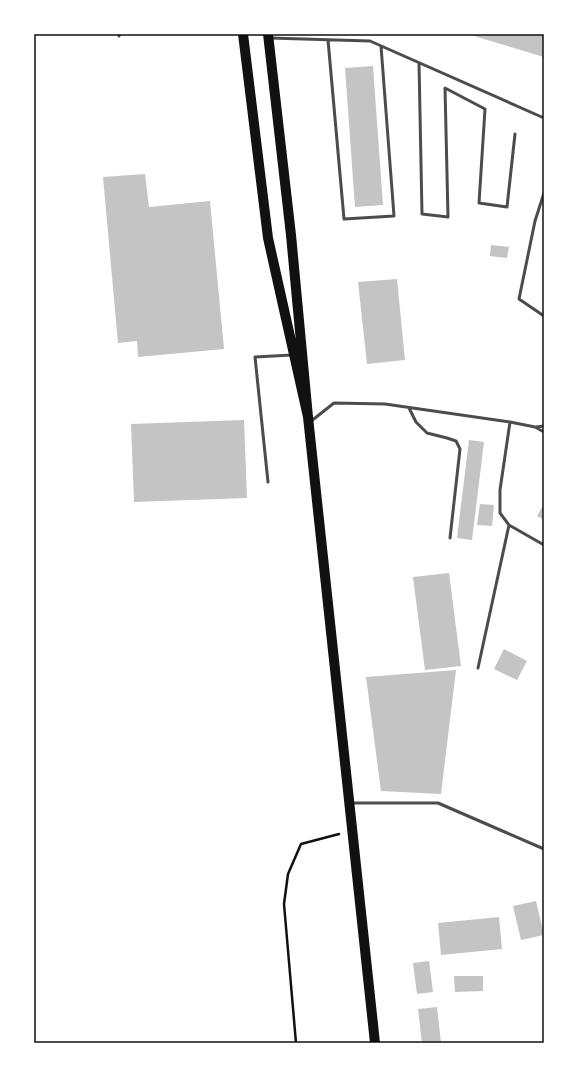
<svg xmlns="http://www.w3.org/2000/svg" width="578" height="1077" viewBox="0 0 578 1077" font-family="Spectral,serif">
<rect width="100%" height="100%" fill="#fff"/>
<path fill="#c4c4c4" d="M467,34H544V57Z
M373,66L383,205L355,207L345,68Z
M145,174L149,207L210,201L224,349L138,357L137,341L118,343L103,177Z
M491,245L509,247L507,258L490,256Z
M397,279L405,360L367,364L358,282Z
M244,420L247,498L134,502L131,424Z
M469,440L484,442L472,540L457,538Z
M480,504L494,505L492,526L477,525Z
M544,504V520L537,516Z
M449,573L461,666L425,670L413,577Z
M504,649L527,661L517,680L494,669Z
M456,670L441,794L381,791L366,677Z
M536,901L544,935L521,940L513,906Z
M499,917L502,949L441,955L438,923Z
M429,961L433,992L417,994L413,963Z
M454,976H483V991L455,992Z
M437,1007L441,1043H422L418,1009Z"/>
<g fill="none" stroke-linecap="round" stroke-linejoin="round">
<path stroke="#111" stroke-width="2.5" d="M296,1043L284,904L288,874L301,844L339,834"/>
<path stroke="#4c4c4c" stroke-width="3" d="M119,34V36
M270,38L370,41L544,118
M328,40L344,219L394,216L381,46
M419,63L422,214L448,217L445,88L485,109L479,203L507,207L515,134
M544,193L535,221L519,299L544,316
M409,408L416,422L427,433L447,438L456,441L460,449L450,538
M310,422L334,403L385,404L510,422L535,427L544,432
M510,422L500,490V513L509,525L544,545
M536,427L544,426
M268,482L255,357L292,355
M478,668L509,525
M351,803H438L544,849"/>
<path stroke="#111" stroke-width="10" d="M243,34L268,238L308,417L291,235L268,34
M308,417L375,1043"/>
</g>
<rect width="578" height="1077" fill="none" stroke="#ffffff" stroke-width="70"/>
<rect x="35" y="35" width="508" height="1007" fill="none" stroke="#111" stroke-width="1.5"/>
</svg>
